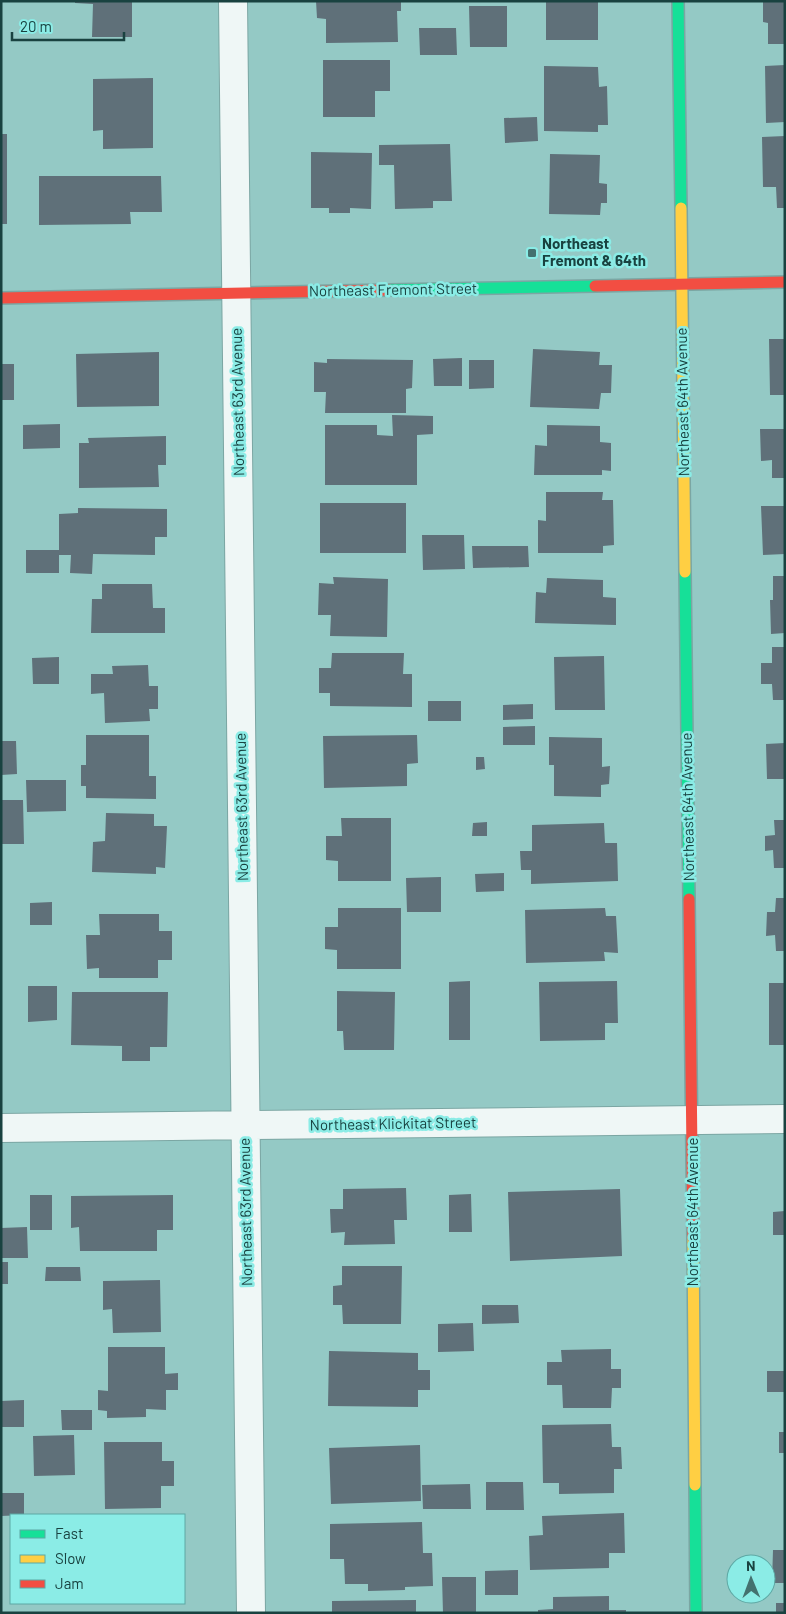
<svg xmlns="http://www.w3.org/2000/svg" width="786" height="1614" viewBox="0 0 786 1614" font-family="Barlow,sans-serif">
<rect width="100%" height="100%" fill="#94c9c5"/>
<path fill="#5f7079" d="M75,1H132V37H92L93,4L75,3Z
M316,1H401V11H397L398,42L326,43V19L317,18Z
M546,1H598V40H546Z
M763,1H785V44H768V23L763,22Z
M469,6H507V47H470Z
M419,28H456L457,55H420Z
M323,60H390V91H375V117H323Z
M785,65V122L766,123L765,66Z
M544,66L598,67L599,87L607,86L608,125H598V132L544,131Z
M153,78V148L103,149V130L93,131V79Z
M537,117L538,141L505,143L504,118Z
M1,134H7V224H1Z
M785,136V208H777L776,187H763L762,137Z
M450,144L452,201H433V208L395,209L394,165H379V145Z
M311,152L372,153L371,209L350,208V213H329V208H311Z
M550,154L600,155L599,183L607,184V203H601L600,215L549,214Z
M39,176H161L162,212H130L131,224L39,225Z
M769,339H785V395H770Z
M533,349L600,352L599,365H612L611,393H601L599,409L530,407Z
M159,352V406L77,407L76,354Z
M462,358V386H434L433,359Z
M327,359L413,360L412,388L406,389V413H325L326,392H314V362L327,363Z
M469,360H494V388L469,389Z
M1,364H14V400H1Z
M392,415L433,416V434L417,435V485H325V425H377V435L393,436Z
M60,424V448L23,449V425Z
M547,425L600,426V442L611,443V471L602,470V475H534L535,445L547,446Z
M760,429H785V478H772V460L761,461Z
M166,436V465H158L159,487L79,488V443H89L88,438Z
M546,492H603L602,500H613L614,545L603,546V553H538V520L546,521Z
M320,503H406V553H320Z
M761,506H785V554L763,555Z
M78,508L167,509V537H155V555L93,554L92,574L70,573L71,555H59V573H26V550H59V514L78,513Z
M422,535H464L465,569L423,570Z
M472,546H528L529,567L473,568Z
M773,576H785V633L771,634L770,600H773Z
M333,577L388,579L387,637L330,636L331,615H318L319,583L334,584Z
M547,578L603,580V597L616,598V625L535,623L536,592L546,593Z
M102,584H152L153,608H165V633H91L92,599H102Z
M772,647H785V700H773L772,684H761V663H772Z
M332,653H404L403,674H412V707L330,706V693H319V668H331Z
M604,656L605,710H555L554,657Z
M59,657V684H33L32,658Z
M148,665L149,686H158V709H149L150,721L105,723L104,693L91,694V674H113L112,666Z
M428,701H461V721H428Z
M533,704V719L503,720V705Z
M535,726V745H503V727Z
M86,735H149V776H156V799L86,798V786H81V765H86Z
M417,735L418,763L407,764V786L324,788L323,736Z
M549,737L602,738V767L610,766L609,784L601,785V797L554,796V765H549Z
M1,741H16L17,774L1,775Z
M785,743V779H767L766,744Z
M476,757H484L485,769L476,770Z
M26,780H66V811L27,812Z
M1,800H23L24,844H1Z
M106,813L154,814V826H167L165,868L156,867V874L92,872L93,842L105,841Z
M341,818H391V881H338V861L326,860V836H342Z
M774,820H785V868H774L773,850L765,851V836L775,835Z
M487,822V836H472L473,823Z
M604,823L605,843H617L618,881L531,884V870H521L520,851H532V825Z
M504,873V891L476,892L475,874Z
M441,877V912H407L406,878Z
M776,898H785V951H776L775,935L766,936L767,912H775Z
M52,902V925H30V903Z
M338,908H401V969H337V950L325,949V927H338Z
M605,908L606,916H616L618,953L604,952L605,961L526,963L525,910Z
M99,914H159V931H172V960H158V978H99V968L87,969L86,935H100Z
M470,981V1040H449V982Z
M617,981L618,1023H605V1040L540,1041L539,982Z
M769,983H785V1045H769Z
M28,986H57V1020L28,1022Z
M337,991L395,992L394,1050H344L343,1031H337Z
M72,992H168L167,1047H150V1061H122V1046L71,1045Z
M406,1188L407,1220H394L395,1244L344,1245L345,1232L331,1233L330,1209H343V1189Z
M620,1189L622,1256L510,1261L508,1192Z
M471,1194L472,1232H449V1195Z
M30,1195H52V1230H30Z
M173,1195V1230H157V1251H80L79,1227L71,1228V1196Z
M785,1211V1235H773V1212Z
M27,1227L28,1258H1V1228Z
M1,1262H8V1284H1Z
M342,1266H402L401,1324H343L342,1305H333V1286L342,1285Z
M46,1267H80L81,1281H45Z
M160,1280L161,1332L113,1333L112,1309L103,1310V1281Z
M482,1305H518L519,1323L482,1324Z
M473,1323L474,1351L438,1352V1324Z
M108,1347H165V1374L178,1373V1390H166V1410L146,1409V1417L107,1418V1411L98,1410V1390L108,1391Z
M611,1349V1369H621V1388H612L611,1408H563L562,1385H547V1362H562L561,1350Z
M329,1351L418,1353V1370H430V1390H418V1407L328,1406Z
M767,1371H785V1392H767Z
M24,1400V1427H1V1401Z
M61,1410H92V1430H62Z
M611,1424L612,1447H621L622,1469H614V1493L559,1494V1483H543L542,1425Z
M779,1432H785V1453H779Z
M74,1435L75,1475L34,1476L33,1436Z
M104,1442H162V1461H174V1486H161V1508L105,1509Z
M420,1445L421,1501L331,1504L329,1448Z
M486,1482H523L524,1510H486Z
M470,1484L471,1509H423L422,1485Z
M1,1493H24V1515L1,1516Z
M624,1513L625,1553H609V1568L530,1570L529,1536L543,1535L542,1516Z
M422,1522L423,1553H432L433,1586L405,1587V1590L368,1591V1584H345L344,1559H330V1524Z
M773,1550H785V1583H772Z
M518,1570V1595H485V1571Z
M442,1577H476V1613H443Z
M609,1596V1610H626V1613H538V1610L553,1609V1597Z
M416,1600V1613H332V1601Z
M776,1603H785V1613H776Z"/>
<g fill="none" stroke-linecap="round" stroke-linejoin="round">
<g stroke="#7ba6a3" stroke-width="30">
<path id="street" d="M233,1L251,1613
M1,1128L785,1119"/>
</g>
<g stroke="#7ba6a3" stroke-width="14">
<path id="fast" d="M678,1L681,208
M389,290L595,286
M685,572L689,899
M695,1485L696,1613"/>
</g>
<g stroke="#7ba6a3" stroke-width="14">
<path id="slow" d="M681,208L685,572
M693,1238L695,1485"/>
</g>
<g stroke="#7ba6a3" stroke-width="14">
<path id="jam" d="M595,286L785,282
M1,298L389,290
M689,899L693,1238"/>
</g>
<use href="#street" stroke="#eff7f6" stroke-width="28"/>
<use href="#fast" stroke="#16e098" stroke-width="11"/>
<use href="#slow" stroke="#ffcf43" stroke-width="11"/>
<use href="#jam" stroke="#f24e42" stroke-width="11"/>
</g>
<rect fill="#44716f" stroke="#8bece6" stroke-width="2" x="527" y="248" width="10" height="10" rx="2.5"/>
<g text-anchor="middle" stroke-width="5" stroke-linejoin="round" paint-order="stroke">
<g font-size="15" font-weight="bold" fill="#194240" stroke="#8bece6" text-anchor="start">
<text x="542" y="249">Northeast<tspan x="542" dy="17">Fremont &amp; 64th</tspan></text>
</g>
<g font-size="15" fill="#194240" stroke="#8bece6">
<text transform="translate(393 290) rotate(-1)" y="5">Northeast Fremont Street</text>
<text transform="translate(238 402) rotate(-91)" y="5">Northeast 63rd Avenue</text>
<text transform="translate(683 402) rotate(-91)" y="5">Northeast 64th Avenue</text>
<text transform="translate(242 807) rotate(-91)" y="5">Northeast 63rd Avenue</text>
<text transform="translate(688 807) rotate(-91)" y="5">Northeast 64th Avenue</text>
<text transform="translate(393 1124) rotate(-1)" y="5">Northeast Klickitat Street</text>
<text transform="translate(246 1212) rotate(-91)" y="5">Northeast 63rd Avenue</text>
<text transform="translate(693 1212) rotate(-90)" y="5">Northeast 64th Avenue</text>
</g>
</g>
<rect width="786" height="1614" fill="none" stroke="#194240" stroke-width="5"/>
<rect x="10" y="1514" width="175" height="90" fill="#8bece6" stroke="#5da8a4"/>
<rect x="20" y="1530" width="25" height="8" fill="#16e098" stroke="#5da8a4"/>
<text x="55" y="1539" font-size="15" fill="#194240">Fast</text>
<rect x="20" y="1555" width="25" height="8" fill="#ffcf43" stroke="#5da8a4"/>
<text x="55" y="1564" font-size="15" fill="#194240">Slow</text>
<rect x="20" y="1580" width="25" height="8" fill="#f24e42" stroke="#5da8a4"/>
<text x="55" y="1589" font-size="15" fill="#194240">Jam</text>
<g transform="translate(751 1579) rotate(359)"><circle r="24" fill="#8bece6" stroke="#5da8a4"/>
<path d="M0-4L9 19L0 12L-9 19Z" fill="#44716f"/>
<text y="-8" font-size="14" font-weight="bold" text-anchor="middle" fill="#194240">N</text>
</g>
<path d="M12 32v8h112v-8" fill="none" stroke="#194240" stroke-width="2.5"/>
<text x="20" y="32" font-size="15" fill="#194240" stroke="#8bece6" stroke-width="4" paint-order="stroke">20 m</text>
</svg>
